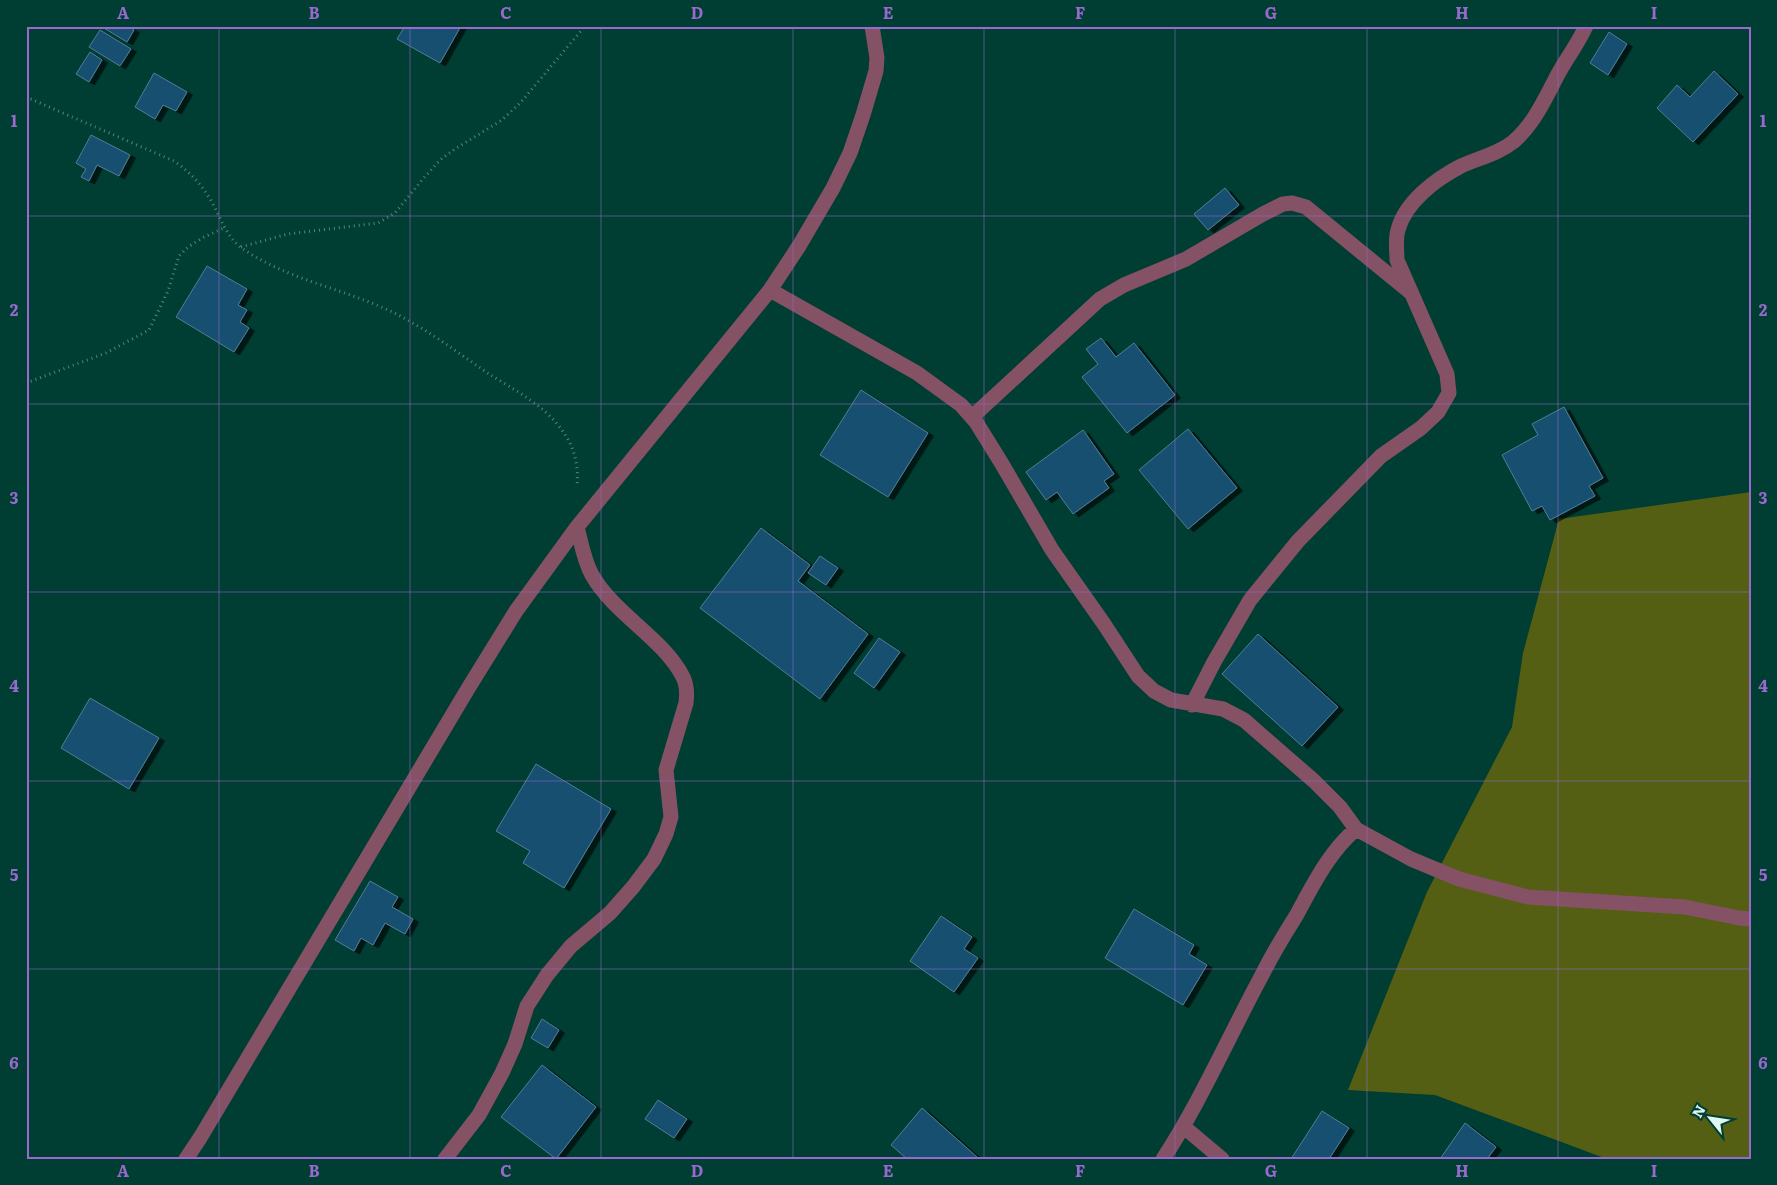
<svg xmlns="http://www.w3.org/2000/svg" width="1777" height="1185" viewBox="0 0 1777 1185" font-family="Literata,serif">
<defs>
<filter id="shadow"><feDropShadow dx="5.5" dy="3" stdDeviation="0" flood-color="#0009"/></filter>
</defs>
<rect width="100%" height="100%" fill="#003d32"/>
<path fill="#555f14" d="M1751,492V1159H1607L1435,1095L1348,1090L1427,892L1512,727L1523,653L1559,519Z"/>
<path fill="#17506f" stroke="#537c96" filter="url(#shadow)" d="M106,26H128L134,30L127,42L104,28Z
M405,26H461L440,63L397,39Z
M100,30L131,49L120,66L89,47Z
M1609,32L1627,44L1608,75L1590,63Z
M90,52L102,60L89,82L76,74Z
M1714,71L1738,94L1693,142L1657,108L1677,85L1690,97Z
M154,73L187,92L176,111L163,105L155,119L135,107Z
M91,135L130,155L119,176L97,165L89,181L81,177L86,169L76,163Z
M1225,188L1239,205L1208,230L1194,214Z
M207,266L247,289L238,305L247,310L240,322L249,328L234,352L176,317Z
M1101,338L1116,357L1134,343L1175,395L1127,433L1082,377L1098,364L1086,349Z
M861,390L928,433L888,497L820,455Z
M1564,407L1603,478L1589,486L1595,496L1550,520L1542,506L1532,511L1502,455L1538,435L1532,424Z
M1188,429L1237,488L1188,529L1139,470Z
M1083,430L1114,474L1104,481L1109,488L1073,514L1057,492L1046,500L1026,472Z
M761,528L810,565L798,581L868,634L820,699L700,608Z
M820,556L838,568L826,585L808,573Z
M1258,634L1338,707L1302,746L1222,674Z
M879,638L900,652L874,688L854,673Z
M90,698L159,738L129,789L61,748Z
M536,764L611,809L564,888L523,863L530,851L496,831Z
M370,881L398,897L392,907L413,919L405,934L385,923L373,945L361,938L354,951L335,940Z
M1134,909L1194,945L1189,954L1207,965L1183,1005L1105,958Z
M941,916L972,937L964,949L978,958L954,992L910,961Z
M542,1019L559,1030L548,1048L531,1038Z
M542,1065L596,1107L556,1159L501,1117Z
M658,1100L687,1119L674,1138L645,1119Z
M922,1108L977,1157L976,1159H907L891,1145Z
M1322,1111L1349,1128L1329,1159H1291Z
M1465,1123L1496,1147L1487,1159H1440Z"/>
<g fill="none" stroke-linecap="round" stroke-linejoin="round">
<path stroke="#55857b" stroke-width="3" stroke-dasharray="1 4" stroke-linecap="butt" d="M26,97L174,161C190,172 202,185 212,202C221,219 227,238 243,249C284,277 334,287 379,306C419,323 454,350 489,374C513,389 545,406 561,429C574,445 579,465 577,486
M241,247L288,234L378,223L395,213L422,180L440,160L455,149L502,120L521,102L585,26
M26,383L106,353L149,330L168,291L179,256L188,247L204,237L224,228"/>
<path stroke="#845264" stroke-width="15" d="M770,290L917,373L961,405L976,422L1002,464L1052,550L1104,624L1138,676L1154,691L1171,700L1223,709L1244,720L1314,781L1340,807L1356,829
M972,417L1100,299L1124,285L1186,259L1263,214L1283,204L1292,203L1306,207L1410,292
M1192,705L1214,662L1250,600L1298,541L1381,456L1421,428L1438,412L1449,393L1447,374L1397,260C1397,250 1395,240 1398,230C1405,202 1436,179 1461,166C1478,158 1498,154 1513,142C1534,124 1545,99 1557,76C1566,59 1578,44 1586,26
M1184,1127L1222,1159
M186,1159L200,1138L469,687L516,611L577,527L770,290L799,246L833,188L850,153L863,115L876,71L877,58L872,26
M445,1159L479,1115L502,1073L515,1044L527,1006L547,975L571,946L610,913L633,887L654,859L666,834L671,817L666,770L686,703C687,695 687,685 683,677C663,638 615,615 592,575C584,561 581,542 577,527
M1163,1159C1201,1101 1229,1036 1262,975C1272,955 1284,935 1296,916C1313,885 1329,852 1356,829L1411,859L1459,879L1528,897L1685,907L1739,918L1751,919"/>
</g>
<path fill="none" stroke="#9869ce" stroke-width="1" stroke-opacity="0.55" d="M219,26V1159M410,26V1159M601,26V1159M793,26V1159M984,26V1159M1175,26V1159M1367,26V1159M1558,26V1159M26,216H1751M26,404H1751M26,592H1751M26,781H1751M26,969H1751"/>
<rect width="1777" height="1185" fill="none" stroke="#003d32" stroke-width="55"/>
<g transform="translate(1710 1118) rotate(300)" stroke="#003d32" stroke-width="4" paint-order="stroke">
<path d="M0-4L9 19L0 12L-9 19Z" fill="#ddf8f1"/>
<text y="-8" font-size="14" font-weight="bold" text-anchor="middle" fill="#ddf8f1">N</text>
</g>
<rect x="28" y="28" width="1722" height="1130" fill="none" stroke="#9869ce" stroke-width="2"/>
<g font-size="16" text-anchor="middle" font-weight="bold" fill="#9869ce">
<text x="123" y="19">A</text>
<text x="314" y="19">B</text>
<text x="506" y="19">C</text>
<text x="697" y="19">D</text>
<text x="888" y="19">E</text>
<text x="1080" y="19">F</text>
<text x="1271" y="19">G</text>
<text x="1462" y="19">H</text>
<text x="1654" y="19">I</text>
<text x="14" y="127">1</text>
<text x="1763" y="127">1</text>
<text x="14" y="316">2</text>
<text x="1763" y="316">2</text>
<text x="14" y="504">3</text>
<text x="1763" y="504">3</text>
<text x="14" y="692">4</text>
<text x="1763" y="692">4</text>
<text x="14" y="881">5</text>
<text x="1763" y="881">5</text>
<text x="14" y="1069">6</text>
<text x="1763" y="1069">6</text>
<text x="123" y="1177">A</text>
<text x="314" y="1177">B</text>
<text x="506" y="1177">C</text>
<text x="697" y="1177">D</text>
<text x="888" y="1177">E</text>
<text x="1080" y="1177">F</text>
<text x="1271" y="1177">G</text>
<text x="1462" y="1177">H</text>
<text x="1654" y="1177">I</text>
</g>
</svg>
